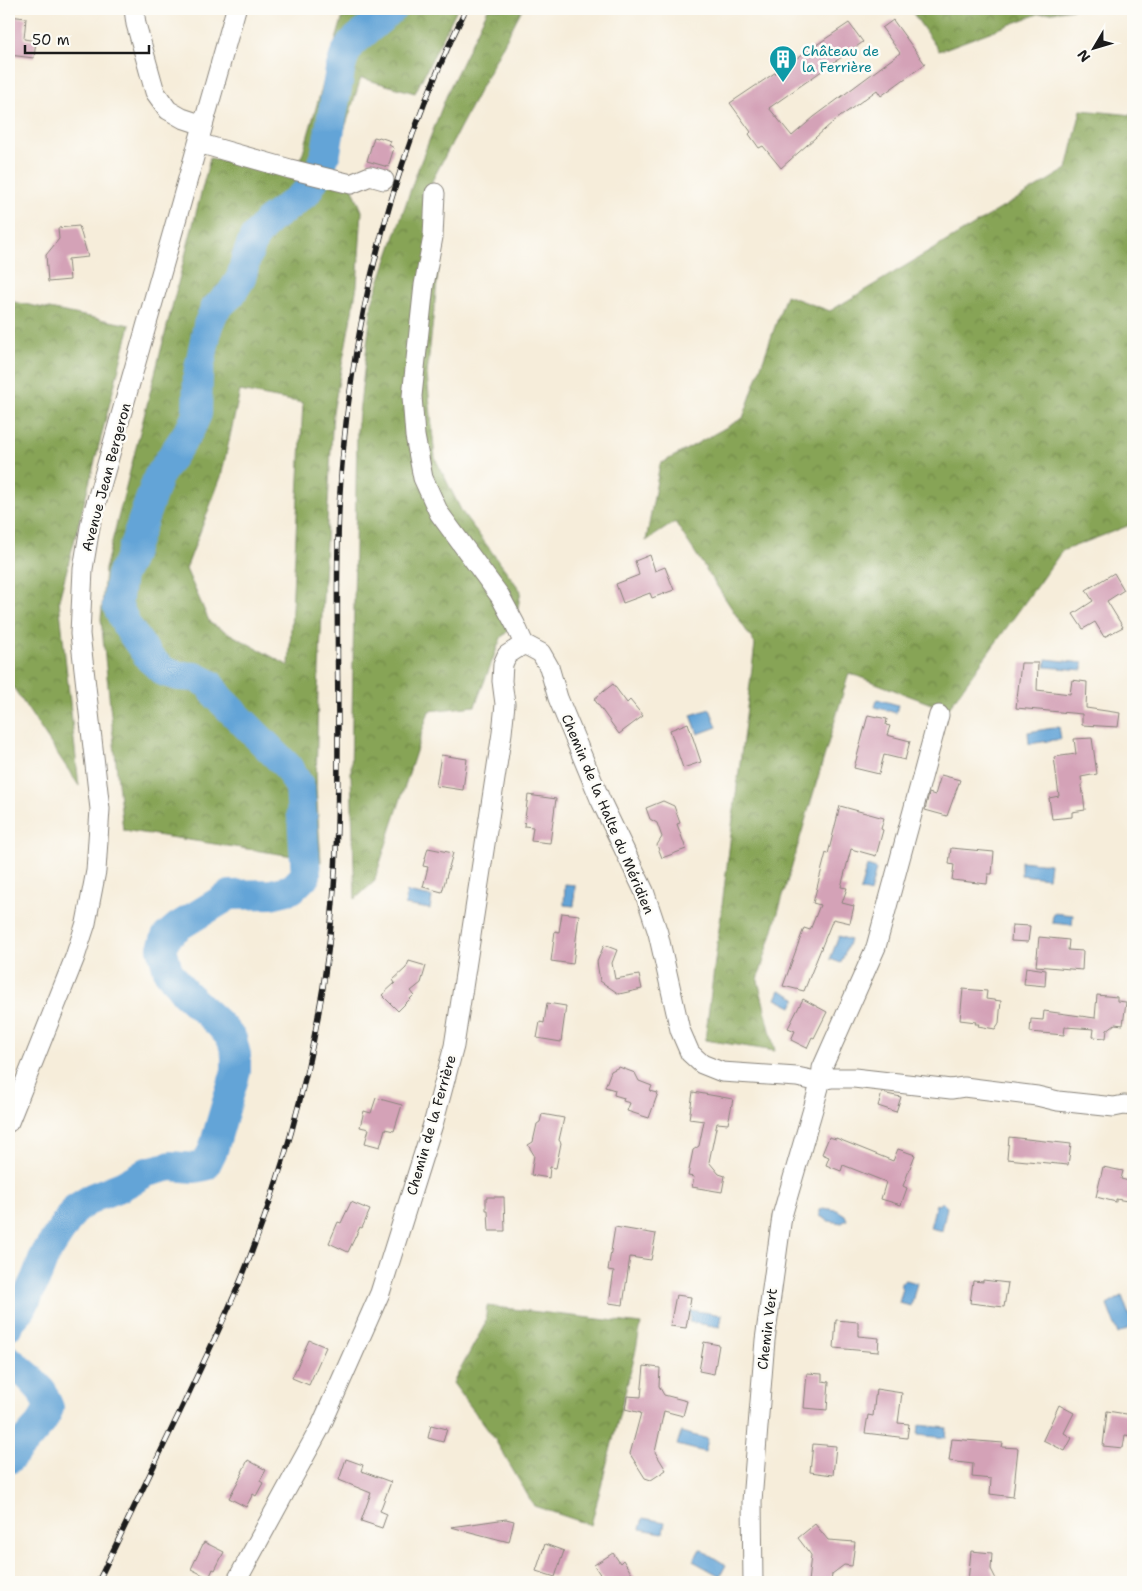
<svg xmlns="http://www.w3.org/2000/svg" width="1142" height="1591" viewBox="0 0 1142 1591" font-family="'Shantell Sans',sans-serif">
<defs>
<pattern id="forest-crowns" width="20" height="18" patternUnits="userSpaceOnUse" patternTransform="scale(1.25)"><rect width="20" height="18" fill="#87a456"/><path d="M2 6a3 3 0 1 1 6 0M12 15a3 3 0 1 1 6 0" fill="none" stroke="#6e8546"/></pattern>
</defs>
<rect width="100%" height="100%" fill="#fdfcf7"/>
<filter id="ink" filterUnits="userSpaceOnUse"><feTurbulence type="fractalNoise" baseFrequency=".02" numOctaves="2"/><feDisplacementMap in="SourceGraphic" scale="10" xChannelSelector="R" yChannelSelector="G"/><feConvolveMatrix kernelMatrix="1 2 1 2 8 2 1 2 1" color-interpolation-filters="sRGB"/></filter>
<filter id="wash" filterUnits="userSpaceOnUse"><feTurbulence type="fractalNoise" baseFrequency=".0096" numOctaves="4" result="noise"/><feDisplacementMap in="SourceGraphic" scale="20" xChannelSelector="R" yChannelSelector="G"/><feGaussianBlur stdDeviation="1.12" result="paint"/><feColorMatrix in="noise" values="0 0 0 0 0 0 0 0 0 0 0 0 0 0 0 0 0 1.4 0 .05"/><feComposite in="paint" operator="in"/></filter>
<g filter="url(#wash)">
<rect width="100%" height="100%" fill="#f6edda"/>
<path fill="url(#forest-crowns)" stroke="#526039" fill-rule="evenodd" d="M345,9H457L415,93L361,78L330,174L351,184L362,211L357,286L333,412L318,689L316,788L321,862L293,856L123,830L101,619L105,569L210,158L296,176ZM240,391L303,403L289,666L210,623L186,569L221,477Z
M488,9H522L432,181L440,255L427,374L435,458L462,512L521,591L515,624L501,638L475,706L429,711L374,882L355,899L351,776L357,430L372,303L415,177L449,89Z
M910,9H1074L1038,14L939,51Z
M1081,110L1133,115V524L1062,551L947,710L849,673L758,980L775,1051L705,1040L755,644L675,522L646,541L660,464L743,418L786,295L830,311L1067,169Z
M9,301L130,325L59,600L79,786L9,681Z
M487,1306L641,1324L635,1354L591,1525L534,1506L494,1438L453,1383L485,1324Z"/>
<path fill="#64a4d7" stroke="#40607a" d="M1046,659L1083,663V670L1045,667Z
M877,699L898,705L896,713L875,707Z
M710,709L717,727L698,734L691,715Z
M1059,727L1061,739L1029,744L1028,732Z
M1021,861L1050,864L1048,878L1021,875Z
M867,866L876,869L870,893L860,890Z
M565,884L575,885L574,906L564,905Z
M407,892L432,897L430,909L405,905Z
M1053,913L1073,915L1072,925L1052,923Z
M839,936L850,940L841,963L830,959Z
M780,990L796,998L792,1007L776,999Z
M942,1202L947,1207L942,1231L930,1228L936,1204L938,1205Z
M823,1208L837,1210L845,1215L847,1220L842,1223L829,1221L820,1216V1210Z
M905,1280L917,1283L911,1306L899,1303L903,1288L901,1286V1283Z
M1122,1296L1133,1326L1118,1334L1107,1305Z
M690,1310L722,1315L720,1327L689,1322L690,1318Z
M919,1425L947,1428L946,1438L918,1435Z
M681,1432L708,1439L705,1452L677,1445Z
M643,1518L665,1522L663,1533L640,1529Z
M700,1549L726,1565L720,1576L693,1561Z"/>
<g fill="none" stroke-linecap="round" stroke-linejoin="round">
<path stroke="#64a4d7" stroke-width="30" d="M9,1325L10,1321L22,1308L36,1278L45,1255L75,1209L94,1197L122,1186L147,1172L171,1166L194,1168L205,1166L213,1150L236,1071V1055L232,1039L219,1024L185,993L168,971L162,948L166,937L179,926L230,895L271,894L292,889L306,875L300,787L287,766L219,698L209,684L195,677L179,676L165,672L150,659L127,626L117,605L121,575L129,560L158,477L190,429L197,414L198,374L208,325L215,309L231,294L241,278L246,259L254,238L268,221L306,193L319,171L326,152L340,70L345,54L352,43L392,9
M9,1360L29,1377L42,1391L49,1408L42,1422L9,1459"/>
</g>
<g id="blocks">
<path fill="#d4a2b7" d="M9,16L26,18L24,39L36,41L34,58L9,55Z
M893,20L925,64L881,96L877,90L833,122L781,168L763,146L759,148L749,134L751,132L730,103L849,23L863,42L769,108L792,136L814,117L900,53L882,28Z
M374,137L378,138L379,137L391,141L389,145L394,148L388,167L367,161Z
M79,226L88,257L68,259L70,280L48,282L46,255L59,239L58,228Z
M650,555L655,571L665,567L674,590L652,598L650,593L623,603L616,584L639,575L635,561Z
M1114,573L1124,590L1107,601L1123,627L1104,637L1095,622L1083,629L1073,614L1093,601L1086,590Z
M1021,663H1038L1037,690L1070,694L1072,680L1087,682L1086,708L1120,713L1118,727L1082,725V714L1016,708Z
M613,684L627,703L630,700L643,716L619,734L594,699Z
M868,715L887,719L886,725L890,726L887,735L910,741L905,760L884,755L879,774L854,768Z
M688,723L701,762L683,768L670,730Z
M1092,738L1097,774L1081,777L1085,810L1072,812V817L1052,819L1049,798L1059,796L1054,757L1076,754L1074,739Z
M441,755L467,759L463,790L436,786Z
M941,775L960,780L947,816L925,810L929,793L935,795Z
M528,795L556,799L550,843L531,841L533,827L524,826Z
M663,801L674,806L680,823L677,824L686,849L662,858L657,845L662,837L657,823L650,819L646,808Z
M840,806L884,818L881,829L883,830L876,856L851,849L841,887L847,888L842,903L854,906L850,923L833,919L804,991L783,986L804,928L810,930L820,905L813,903L826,853L828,854Z
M428,848L453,853L442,892L423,887L428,867L423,866Z
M951,848L994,852L992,874H988L987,884L952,880L954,865L949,864Z
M562,913L579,915L573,964L551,961L555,931L559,932Z
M1012,925L1030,926L1028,942L1011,941Z
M1039,937L1069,940L1068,950L1083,951L1082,970L1036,966Z
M604,945L617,950L612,963L615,979L639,975L642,989L619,994L600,981L597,962Z
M409,961L426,966L421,983L411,991L414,995L398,1011L382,995L395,983L393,980L406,968Z
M1026,967L1046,970L1045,986L1024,984Z
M963,989L987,991L986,999L1001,1001L999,1023L995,1029L978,1026L979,1024H975L976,1022L960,1020Z
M1097,995L1117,997V1001L1126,1002L1123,1025L1115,1024L1107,1030L1106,1038L1093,1037L1094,1029L1065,1027L1064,1035L1030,1032L1031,1019L1043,1020L1044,1011L1095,1018Z
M803,999L827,1012L814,1038L812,1037L807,1048L791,1040L795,1031L788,1028Z
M547,1003L566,1006L561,1042L537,1038L540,1022L544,1023Z
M619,1067L635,1073L639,1081L652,1086L650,1091L658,1093L649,1118L627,1111L630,1103L623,1101L624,1098L614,1095L615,1090L605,1087L611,1071Z
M693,1092L733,1099L728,1124L717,1123L709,1162L719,1174L725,1176L722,1192L692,1187L694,1177L688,1176L693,1150L699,1146L704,1121L689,1119Z
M882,1093L901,1097L896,1112L878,1106Z
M376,1098L402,1105L394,1131L385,1129L380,1147L365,1143L369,1129L360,1127L364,1111L371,1113Z
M542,1114L564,1118L559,1140L561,1143L556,1168L550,1167L549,1178L531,1175L534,1155L528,1145L533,1142L537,1124L540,1122Z
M829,1137L836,1139V1138L893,1161L898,1149L915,1155L903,1186L907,1188L901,1205L881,1199L886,1182L843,1165L841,1171L826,1165L829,1157L822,1154Z
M1009,1137L1071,1144L1068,1165L1007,1159Z
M1103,1167L1123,1171L1121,1179L1133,1182V1202L1116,1199V1202L1096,1197Z
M486,1197H504L505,1231H489L488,1210H486Z
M351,1202L370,1210L362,1228L360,1227L348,1252L329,1243L338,1222L341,1223Z
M615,1227L656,1234L651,1260L630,1257L623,1305L609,1303L614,1271L608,1270Z
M983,1280L1008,1283L1004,1307L970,1303L973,1281L983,1282Z
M676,1295L691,1297L686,1328L670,1326Z
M836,1320L858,1322V1336L879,1338L878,1352L834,1348Z
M309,1340L326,1347L309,1385L292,1378Z
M704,1342L719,1345L714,1374L699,1371Z
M644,1366L660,1368L659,1386L664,1395L687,1401L683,1416L664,1411L655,1452L666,1470L651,1480L645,1478L630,1454L641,1413L625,1409L627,1396L641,1397Z
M807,1373L822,1374V1381L829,1382L827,1410L804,1408Z
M876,1389L902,1393L898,1423L909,1424L907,1438L865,1433L868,1415L873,1416Z
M1059,1405L1074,1413L1064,1433L1072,1438L1065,1451L1043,1440Z
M1107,1411L1133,1415V1436L1125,1435L1123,1448L1103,1446Z
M431,1425L447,1429L443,1442L428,1438Z
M952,1439L1003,1443L1002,1447L1018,1448L1013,1497L990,1494L991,1479L972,1477L973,1464L949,1461Z
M813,1444L836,1446L833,1475L810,1472Z
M346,1459L363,1465L361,1471L391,1482L380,1511L387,1514L382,1528L361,1521L371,1493L339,1480Z
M248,1460L266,1470L260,1481L263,1483L256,1496L253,1494L246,1507L229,1498L243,1472H242Z
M506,1519L514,1521L509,1542L451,1527Z
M815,1524L828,1540L855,1542L852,1566L844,1565L832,1574L831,1582H808L811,1555L798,1538Z
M204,1542L224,1552L215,1570L213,1569L209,1578L191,1569Z
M545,1544L564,1551L555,1577L536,1571Z
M971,1551L992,1553L991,1569L996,1579L986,1582H968Z
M613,1553L620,1563L623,1560L637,1582H605L594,1565Z"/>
</g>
</g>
<g filter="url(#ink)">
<use href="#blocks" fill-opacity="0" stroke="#89847b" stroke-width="1"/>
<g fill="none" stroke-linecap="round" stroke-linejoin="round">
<g stroke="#89847b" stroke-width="21">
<path id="minor" d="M134,9L136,24L155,92L168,110L182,118L203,125
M198,143L290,169L351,184L370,176L384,180
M435,193L433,237L424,285L412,396L415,436L423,478L439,513L500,596L515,624L524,644L541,653L549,667L558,698L600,799L644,891L658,933L680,1030L690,1053L702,1064L722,1072L797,1077L811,1080H821L832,1078H854L951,1089L964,1087L1037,1096L1058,1101L1114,1107L1124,1105L1133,1106
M9,1122L75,957L86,923L96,871L100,809L80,634L83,569L91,521L236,9
M236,1582L320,1428L380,1293L434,1121L454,1046L502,733L505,704L502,681L503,664L507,655L524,644
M753,1582L752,1501L765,1340L782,1216L813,1109L821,1080L822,1068L876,947L939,715"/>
</g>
<use href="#minor" stroke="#fff" stroke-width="19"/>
<g stroke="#1c1c1c" stroke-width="5.5">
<path id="rail" d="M98,1582C128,1520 157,1459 187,1397C209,1350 233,1303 251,1254C288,1157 315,1055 328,952C346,805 333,655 339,508C348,333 389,166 466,9"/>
</g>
<use href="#rail" stroke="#fdfcf7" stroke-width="4" stroke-dasharray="11" stroke-linecap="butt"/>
</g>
</g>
<defs>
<g id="building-pin" transform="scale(1.4375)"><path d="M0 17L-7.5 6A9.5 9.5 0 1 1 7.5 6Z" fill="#0f9aa8" stroke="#fdfcf7"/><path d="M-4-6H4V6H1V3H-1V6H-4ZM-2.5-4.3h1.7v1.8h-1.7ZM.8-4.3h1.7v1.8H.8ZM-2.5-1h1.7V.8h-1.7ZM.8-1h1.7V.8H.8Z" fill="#fff"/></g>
</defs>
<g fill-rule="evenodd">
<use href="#building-pin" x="783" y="59"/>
</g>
<g text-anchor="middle" stroke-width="5" stroke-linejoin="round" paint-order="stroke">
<g font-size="14" fill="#0d838f" stroke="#fdfcf7" text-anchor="start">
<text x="802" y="56">Château de<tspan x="802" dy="16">la Ferrière</tspan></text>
</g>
<g font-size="14" fill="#1c1c1c" stroke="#fdfcf7">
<text transform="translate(106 477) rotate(-75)" y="5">Avenue Jean Bergeron</text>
<text transform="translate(608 814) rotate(67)" y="5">Chemin de la Halte du Méridien</text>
<text transform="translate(431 1125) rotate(-74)" y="5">Chemin de la Ferrière</text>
<text transform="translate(767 1329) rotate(-83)" y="5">Chemin Vert</text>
</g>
</g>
<rect width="1142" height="1591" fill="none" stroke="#fdfcf7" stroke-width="30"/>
<g transform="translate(1094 48) rotate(232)" stroke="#fdfcf7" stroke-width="4" paint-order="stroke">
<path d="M0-4L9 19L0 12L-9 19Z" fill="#1c1c1c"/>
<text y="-8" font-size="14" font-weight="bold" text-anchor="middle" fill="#1c1c1c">N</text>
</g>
<path d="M25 45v8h124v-8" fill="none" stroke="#1c1c1c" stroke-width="2.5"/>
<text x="32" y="45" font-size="15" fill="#1c1c1c" stroke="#fdfcf7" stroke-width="4" paint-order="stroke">50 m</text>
</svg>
